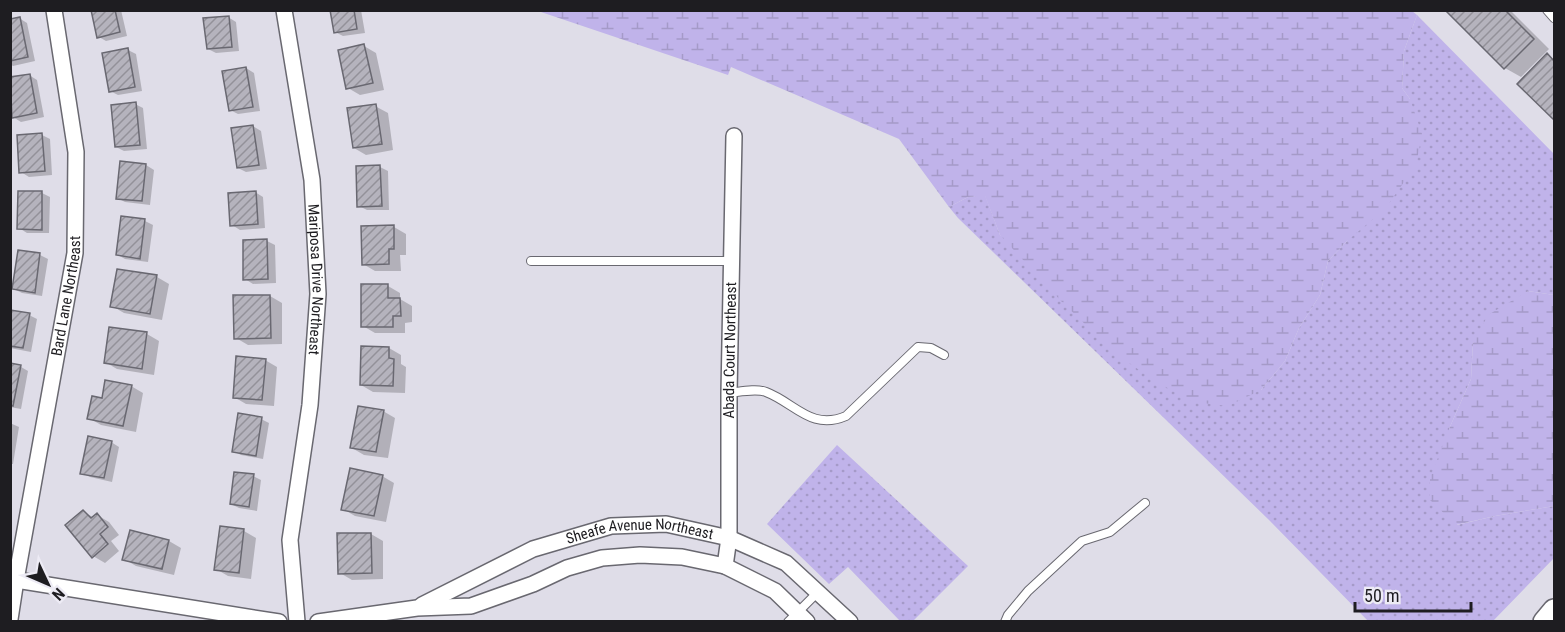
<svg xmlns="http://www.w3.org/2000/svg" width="1565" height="632" viewBox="0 0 1565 632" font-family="'Roboto Condensed',sans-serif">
<defs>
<pattern id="grass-dots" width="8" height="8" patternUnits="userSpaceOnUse" patternTransform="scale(1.5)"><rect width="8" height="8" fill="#c0b3ea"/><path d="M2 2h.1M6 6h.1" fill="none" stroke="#a59ac8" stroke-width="1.8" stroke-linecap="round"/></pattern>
<pattern id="wetland-marsh" width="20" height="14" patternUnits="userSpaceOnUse" patternTransform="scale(1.5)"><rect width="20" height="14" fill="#c0b3ea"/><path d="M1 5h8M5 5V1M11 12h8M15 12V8" fill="none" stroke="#a59ac8"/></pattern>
<pattern id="building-hatch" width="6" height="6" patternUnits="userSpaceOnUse" patternTransform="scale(1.5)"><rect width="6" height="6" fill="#b5b3bd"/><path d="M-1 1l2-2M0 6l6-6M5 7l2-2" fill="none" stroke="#939199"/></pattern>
</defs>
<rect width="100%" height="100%" fill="#dfdde8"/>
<path fill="url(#grass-dots)" d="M1417,15L1554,154V295L1528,291L1473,343L1471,379L1449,429L1457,525L1495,516L1554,506V558L1493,621H1368L1268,519L958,218L949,207L968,197L985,195L1000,235L1261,390L1285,361L1299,328L1320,295L1328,261L1347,241L1410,99L1402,88L1404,51Z
M837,445L968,566L913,621H900L848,567L829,584L767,524Z"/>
<path fill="url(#wetland-marsh)" d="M538,11H1412L1417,15L1404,51L1402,88L1410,99L1422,134L1416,165L1385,209L1347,241L1328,261L1320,295L1299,328L1285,361L1261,390L1228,406L1193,402L1153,380L1114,352L1061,301L1000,235L985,196L968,197L949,207L899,139L731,67L728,75Z
M1528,291L1554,295V506L1495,516L1456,525L1430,500V478L1449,429L1471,379L1473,343L1488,315Z"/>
<path fill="#0003" d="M93,10H121L127,36L106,41L99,37Z
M331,10H361L365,33L343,36L335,32Z
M1447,10H1510L1549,49L1521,77L1505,68Z
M228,17L236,22L239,51L216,53L208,49Z
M19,18L27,23L35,61L13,66L10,64V20Z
M364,46L376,53L384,90L360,95L348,88Z
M128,50L136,54L142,91L118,95L110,91Z
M1547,55L1554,59V118L1519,84Z
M246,68L254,73L260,111L238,114L230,110Z
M29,75L37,80L44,117L21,122L13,117L10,102V79Z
M135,104L143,108L147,149L124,151L116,147Z
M375,106L388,113L393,150L366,155L354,148Z
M253,126L261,131L267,169L246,172L238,168Z
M42,135L50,139L52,175L29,177L21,172Z
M121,163L146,165L154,170L150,205L125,202L117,198Z
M358,167H380L388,171L389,210H367L359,206Z
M19,192L42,193L50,197L49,233H27L19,228Z
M255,192L263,197L265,228L240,230L232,225Z
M145,221L153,225L148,262L125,259L118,255Z
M394,227L406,234V255H400L401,271H375L363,264Z
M244,241H267L275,245L276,283L253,284L245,279Z
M19,251L40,255L48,259L42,296L22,293L14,289Z
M118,270L157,277L169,284L162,320L124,313L112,306Z
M388,286L400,293V299L412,306V322L405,323V333H375L363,326Z
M270,296L282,303V344L248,345L236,338Z
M10,312L29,315L37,319L31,352L10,348Z
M111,328L147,334L159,341L154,375L117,369L105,362Z
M389,348L401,355V364L406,367L405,393L373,392L361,385Z
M265,360L277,367L274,406L246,404L234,397Z
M10,365L21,367L28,371L21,409L10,407Z
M131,386L143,393L136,432L101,425L89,418L103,400Z
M383,411L395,418L388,458L364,455L352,448Z
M261,419L269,423L263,459L241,455L233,451Z
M10,423L19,427L13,464H10Z
M111,442L119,447L112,482L90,477L82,473Z
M253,476L261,480L257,511L239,508L231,504Z
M382,476L394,483L386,522L355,516L343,509Z
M83,511L94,518L97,515L109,522L119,535L111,541L119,551L105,563L93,556Z
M221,528L244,531L256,538L251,579L228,576L216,569Z
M371,534L383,541V579L352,580L340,573Z
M169,541L181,548L174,575L136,566L124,559Z"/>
<path fill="url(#building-hatch)" stroke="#696871" stroke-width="1.5" d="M91,10H115L120,32L97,38Z
M330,10H354L357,29L334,33Z
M1445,10H1505L1534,39L1504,69Z
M229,16L232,47L207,49L203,18Z
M20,17L28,57L10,61V19Z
M364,44L373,83L346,89L338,50Z
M128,48L135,87L109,92L102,53Z
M1547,53L1554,61V120L1517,84Z
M246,67L253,107L229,111L222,71Z
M30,74L37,113L12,118L10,77Z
M136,102L140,145L115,147L111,105Z
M376,104L382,144L353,148L347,108Z
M253,125L259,165L237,168L231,128Z
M42,133L45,171L19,173L17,135Z
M120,161L146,164L142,201L116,199Z
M380,165L382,206L357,207L356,166Z
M18,191H42V230L17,229Z
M256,191L258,224L230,226L228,193Z
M121,216L145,219L140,259L116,255Z
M394,225V249H389V264L362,265L361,226Z
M267,239L268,279L243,280V240Z
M18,250L40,253L35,293L12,289Z
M117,269L157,275L150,314L110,307Z
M361,284H388V298H400L401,316H393V327H361Z
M233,295H270L271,338L234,339Z
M10,310L30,313L23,348L10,346Z
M109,327L147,332L142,369L104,363Z
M361,346L389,347V358L394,359L393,386L360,385Z
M236,356L266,359L262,400L233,398Z
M10,363L21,365L13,406L10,405Z
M105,380L132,385L123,426L87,419L92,396L102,398Z
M358,406L384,410L376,452L350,448Z
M238,413L262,417L256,456L232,452Z
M88,436L112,441L104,478L80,474Z
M350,468L383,475L374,516L341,510Z
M234,472L254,474L249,507L230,504Z
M83,510L91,518L97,513L108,527L100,534L108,544L92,558L65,525Z
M220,526L244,529L239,573L214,570Z
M130,530L169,540L162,569L122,560Z
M337,533H371L372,573L338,574Z"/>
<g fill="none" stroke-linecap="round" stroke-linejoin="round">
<g stroke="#696870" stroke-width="10">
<path id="service" d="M1547,10L1554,18
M531,261H731
M729,393C739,392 756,388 766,392C795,403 811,431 846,416L918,347L931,348L944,355
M788,622L818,592
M1005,622L1008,615L1028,591L1082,541L1110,532L1145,503"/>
</g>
<g stroke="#696870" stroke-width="18">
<g id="minor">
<path id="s1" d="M284,10L312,180L318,294L310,405L290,540L297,622"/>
<path id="s2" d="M725,566L729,538V393L734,136"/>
<path d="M10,579L279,622"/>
<path id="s3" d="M422,605L533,549L611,526L666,524L729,538L786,563L850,622"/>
<path id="s4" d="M10,619L16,580L75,253L76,152L54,10"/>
<path d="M318,622L417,608L471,606L533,584L567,568L602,558L640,555L682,557L725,566L775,591L807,622"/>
</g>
</g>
<g stroke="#696870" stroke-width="24">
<path id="secondary" d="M1544,622L1554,610"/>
</g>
<use href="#service" stroke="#fff" stroke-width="8"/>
<use href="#minor" stroke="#fff" stroke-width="15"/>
<use href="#secondary" stroke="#fff" stroke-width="21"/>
</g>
<g text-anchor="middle" stroke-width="4.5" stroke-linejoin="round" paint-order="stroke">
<g font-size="15" fill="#1e1d21" stroke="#edebf5">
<text dy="5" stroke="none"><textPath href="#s1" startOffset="272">Mariposa Drive Northeast</textPath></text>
<text dy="5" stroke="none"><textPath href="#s4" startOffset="328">Bard Lane Northeast</textPath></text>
<text dy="5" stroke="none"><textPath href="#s2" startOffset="216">Abada Court Northeast</textPath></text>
<text dy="5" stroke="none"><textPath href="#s3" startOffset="234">Sheafe Avenue Northeast</textPath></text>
</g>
</g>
<rect width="1565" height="632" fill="none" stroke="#1e1d21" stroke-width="24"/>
<g transform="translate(48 584) rotate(134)" stroke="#edebf5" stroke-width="4.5" paint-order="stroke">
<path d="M0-4.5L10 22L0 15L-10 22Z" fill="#1e1d21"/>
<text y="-9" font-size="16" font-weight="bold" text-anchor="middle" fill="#1e1d21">N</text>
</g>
<path d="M1355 602v9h116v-9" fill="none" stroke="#1e1d21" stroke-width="3"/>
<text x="1364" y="602" font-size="18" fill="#1e1d21" stroke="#edebf5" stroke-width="4.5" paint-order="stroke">50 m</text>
</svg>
